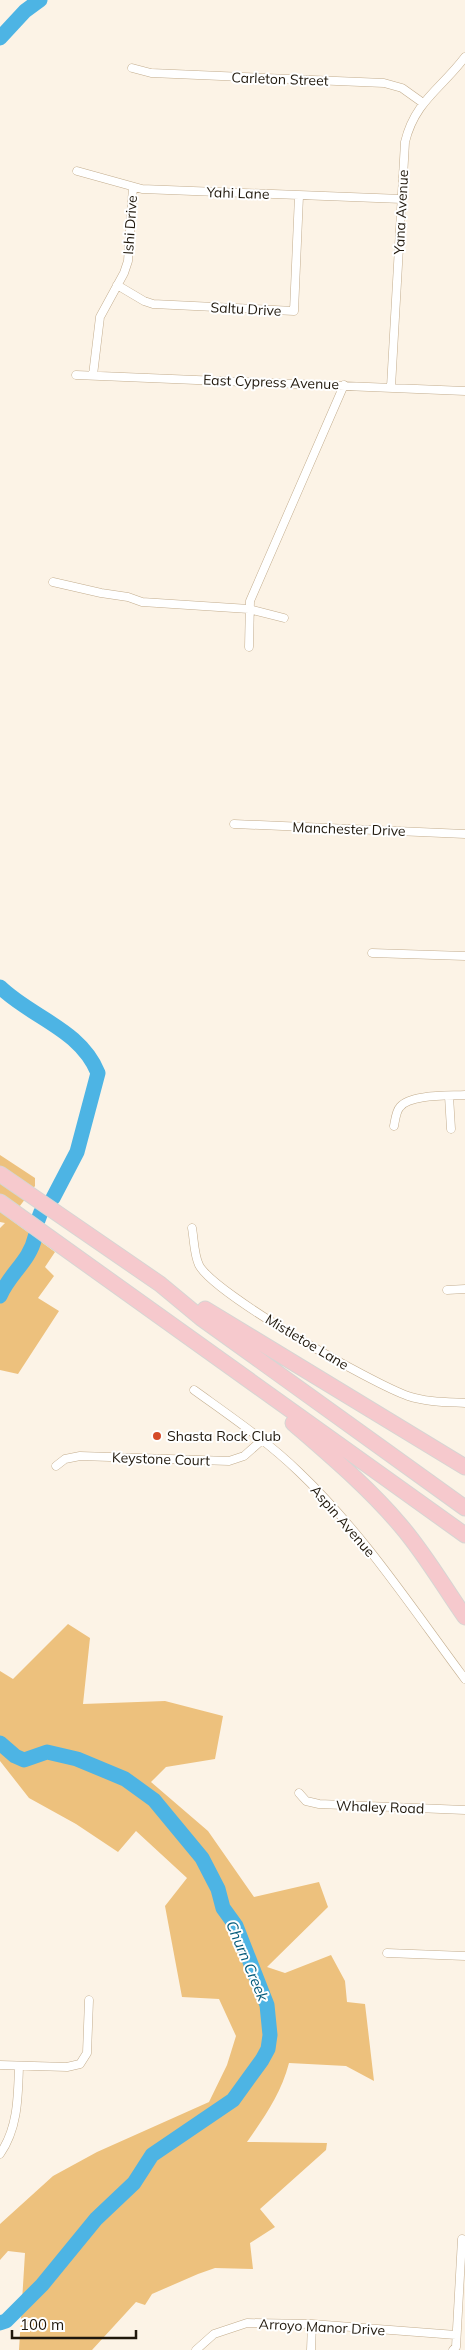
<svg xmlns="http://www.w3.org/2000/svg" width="465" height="2350" viewBox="0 0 465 2350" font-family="Mulish,sans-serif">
<rect width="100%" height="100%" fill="#fcf3e6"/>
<path fill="#edc17d" d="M0,1155L35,1178V1186L10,1219L55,1252L45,1267L54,1276L38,1298L59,1311L18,1374L0,1370V1228L5,1223L0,1222Z
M68,1624L90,1638L83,1704L165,1701L223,1716L215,1759L166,1767L151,1782L208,1831L254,1897L319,1882L328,1907L267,1967L285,1973L331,1955L345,1981L347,2002L365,2004L374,2081L346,2066L289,2063C281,2094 265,2116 247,2142L327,2143L326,2150L260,2209L275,2227L250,2243L253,2269L215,2268L198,2274L152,2294L145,2305L136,2302L92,2350H19L25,2253L8,2251L0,2260V2224L53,2176L97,2152L209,2102L227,2065L236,2036L219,1999L182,1997L165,1906L187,1878L136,1831L118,1852L76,1824L29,1798L0,1761V1671L13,1679Z"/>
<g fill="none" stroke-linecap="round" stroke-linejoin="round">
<path stroke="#4db4e4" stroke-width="15" d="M0,38L25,11L40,0
M0,987C32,1018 80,1029 98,1073L77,1152L53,1198
M38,1220L41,1212
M0,1296C9,1274 30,1261 35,1237
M0,1743L15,1756L24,1760L47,1752L77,1759L125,1779L154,1800L202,1858L218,1889L223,1908L236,1926L267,2005L270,2035L268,2049L262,2060L233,2100L152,2155L134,2183L96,2219L42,2285L6,2321L0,2323"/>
<g stroke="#c3ad8e" stroke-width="9">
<path id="street" d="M132,68L151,73L384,83L402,88L423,103
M77,171L142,189L402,199
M117,285L144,301L153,304L294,311L299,196
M76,375L465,391
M93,375L100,317L124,273L128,261L133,187
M391,387L405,142C415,101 441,89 465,57
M53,582L101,593L128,597L142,602L249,609L284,618
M249,647L250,601L344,385
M234,824L465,834
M372,953L465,956
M449,1096L451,1129
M394,1126C395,1121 396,1111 400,1107C410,1094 449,1096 465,1095
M192,1228C194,1239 194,1255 199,1265C214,1294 373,1384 408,1396C426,1402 446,1402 465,1403
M447,1290L465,1289
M194,1390C230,1416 267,1441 299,1472C363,1533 412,1608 465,1679
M56,1466L65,1459L80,1456L229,1461L244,1456L262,1440
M299,1793L306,1801L319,1804L465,1810
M387,1953L465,1956
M0,2065L67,2067L80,2064L87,2053L89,2000
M0,2154C18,2128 18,2097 19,2066
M196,2350L214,2334L247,2323L312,2324L456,2335
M311,2350L312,2324
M453,2350L456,2347L462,2239"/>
</g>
<g stroke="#d7d5d3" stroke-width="17">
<path id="highway" d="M0,1174L160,1284L201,1318L465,1508
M0,1202L465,1535
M205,1309L465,1467
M293,1423C331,1456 369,1488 401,1526C425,1554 444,1587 465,1617"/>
</g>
<use href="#street" stroke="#fff" stroke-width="8"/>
<use href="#highway" stroke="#f6c9cd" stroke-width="15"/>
</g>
<circle fill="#d54b29" stroke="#fff" stroke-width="2" cx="157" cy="1436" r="5"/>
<g text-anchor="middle" stroke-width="4" stroke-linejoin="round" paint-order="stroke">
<g font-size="14" fill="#20180c" stroke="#fff">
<text transform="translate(280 79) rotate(2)" y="5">Carleton Street</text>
<text transform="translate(238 193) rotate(2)" y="5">Yahi Lane</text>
<text transform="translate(401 212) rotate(-87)" y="5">Yana Avenue</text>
<text transform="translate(130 225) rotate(-86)" y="5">Ishi Drive</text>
<text transform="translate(246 309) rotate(3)" y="5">Saltu Drive</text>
<text transform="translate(271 382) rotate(2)" y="5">East Cypress Avenue</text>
<text transform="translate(349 829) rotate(2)" y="5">Manchester Drive</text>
<text transform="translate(307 1342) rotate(31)" y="5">Mistletoe Lane</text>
<text transform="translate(161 1459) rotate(2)" y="5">Keystone Court</text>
<text transform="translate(343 1521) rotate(49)" y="5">Aspin Avenue</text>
<text transform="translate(380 1807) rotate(2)" y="5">Whaley Road</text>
<text transform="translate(322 2327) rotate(3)" y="5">Arroyo Manor Drive</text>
</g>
<g font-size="14" fill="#20180c" stroke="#fff" text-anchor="start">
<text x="167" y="1441">Shasta Rock Club</text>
</g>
<g font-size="15" font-style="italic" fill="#055b7b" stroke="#fff">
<text transform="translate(247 1961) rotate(67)" y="5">Churn Creek</text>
</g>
</g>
<path d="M12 2330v8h124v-8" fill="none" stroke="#20180c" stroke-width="2.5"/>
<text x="20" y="2330" font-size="15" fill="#20180c" stroke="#ffffff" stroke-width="4" paint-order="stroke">100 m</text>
</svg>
